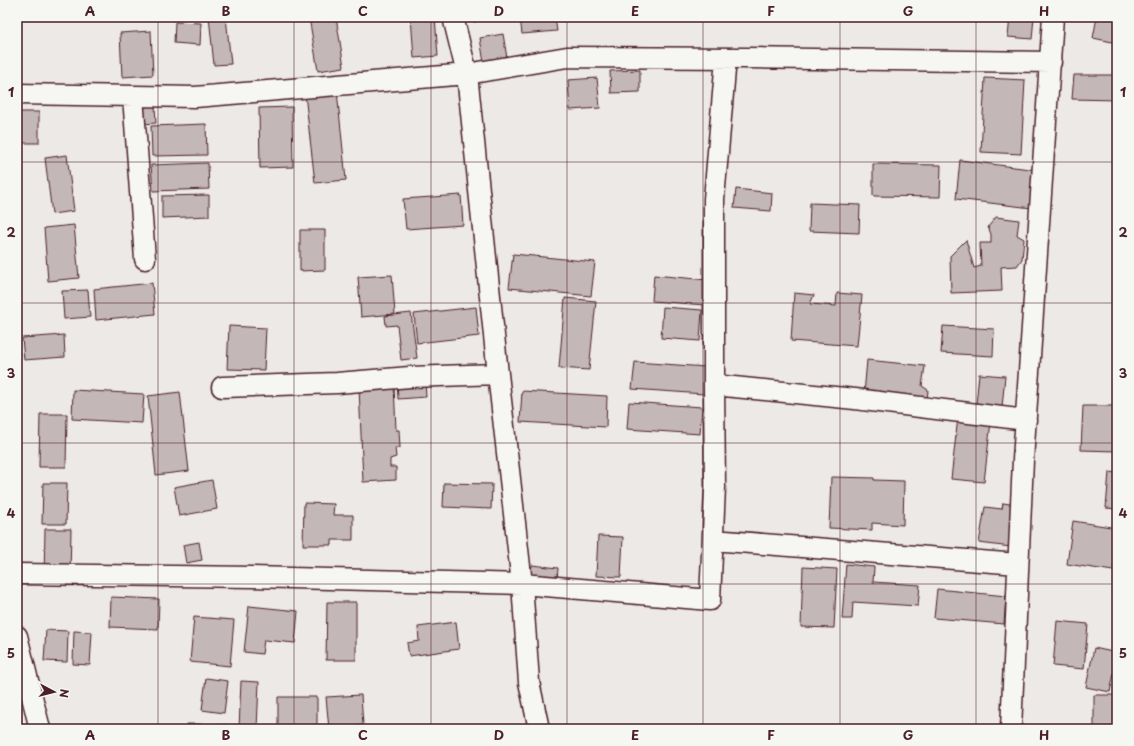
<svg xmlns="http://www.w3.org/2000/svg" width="1134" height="746" viewBox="0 0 1134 746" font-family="'Playpen Sans',sans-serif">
<rect width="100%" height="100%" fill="#ece9e6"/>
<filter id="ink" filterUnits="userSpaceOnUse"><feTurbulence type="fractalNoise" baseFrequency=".025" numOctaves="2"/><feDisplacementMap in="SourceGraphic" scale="8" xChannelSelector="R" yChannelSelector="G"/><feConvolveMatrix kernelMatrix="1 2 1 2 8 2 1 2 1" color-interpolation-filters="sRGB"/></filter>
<g filter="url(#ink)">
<path fill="#c4b7b7" stroke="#4a1f2b" d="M209,17H226L231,64L214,65Z
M309,17H336L344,67L318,71Z
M411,17H435L438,56L414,58Z
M473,17H488V18L474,22Z
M520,17H555L557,31L522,34Z
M1010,17H1034L1032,39L1008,37Z
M1097,17H1117V43L1093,38Z
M175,22L201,23L200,45L174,43Z
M151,31L153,75L122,77L120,33Z
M503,34L507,58L484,63L480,38Z
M640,70V92L611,93L610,71Z
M1074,75H1117V100L1072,99Z
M597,78L600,108L570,110L568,80Z
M985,78L1025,80L1021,154L981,152Z
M337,91L346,180L315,183L305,94Z
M155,106L156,123L144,124L142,107Z
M292,107L293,167L260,168L259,108Z
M17,112H39V143H17Z
M206,124L207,155L152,156L151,126Z
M67,155L74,211L52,214L45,158Z
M960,160L1037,170L1032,208L956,199Z
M208,163L209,189L153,191L151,165Z
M873,164L941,165L940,197L873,196Z
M17,183H19L17,196Z
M736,189L772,193L771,211L734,208Z
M209,195V216L162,218V196Z
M461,195L463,225L406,229L403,199Z
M810,203L860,205L859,233L809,231Z
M996,217L1019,220L1017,235L1024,239L1022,259L1017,266L1001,267L1002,291L951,293L950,256L966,240L974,268L981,266L980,243H991V234L988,227Z
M74,225L79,278L48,281L44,228Z
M300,230H325V270L300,271Z
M513,254L595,262L591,296L509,288Z
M392,275L395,314L361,317L358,277Z
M654,275L707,280L705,305L652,301Z
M152,283L155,314L96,320L94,289Z
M88,290L90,317L64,319L62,291Z
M794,293L814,295L810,304L836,306L837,293L862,295L857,346L791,341Z
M565,298L596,301L589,370L559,368Z
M476,307L479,336L417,343L414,314Z
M663,307L702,310L700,341L661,338Z
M411,313L417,358L401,360L397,325L386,326L385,316Z
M229,326L266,328L264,370L227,369Z
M943,326L994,329L993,356L941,353Z
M64,335L65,357L24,360L22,338Z
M867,360L925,366L922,386L928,390L927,401L864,394Z
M635,362L706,367L704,394L632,389Z
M979,374L1005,376L1002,407L976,404Z
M425,380L426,397L398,399L397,381Z
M394,385L396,430H399L400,448H395L396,457L390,459V467H396V480L363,482L359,387Z
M73,390L144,394L142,423L72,419Z
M522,391L607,396L606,427L520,422Z
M180,392L189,471L156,475L148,396Z
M629,402L702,407L700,434L627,429Z
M1083,406H1117V451L1081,450Z
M40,414H67L66,467H39Z
M958,417L991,421L984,482L951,479Z
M1109,472L1117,473V509L1106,508Z
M831,477L874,478V480L904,481L903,525L872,523V530L829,528Z
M212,480L217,509L179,516L174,487Z
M43,483H67L66,524H42Z
M444,483L492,484L491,509L443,507Z
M304,503L334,504L333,515H353V540H332V545H303Z
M1003,503L1017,505L1011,547L979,543L985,507L1002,509Z
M1073,521L1117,528V542L1113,571L1067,564Z
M45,529H71L70,577H44Z
M598,536L623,537L621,577L596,576Z
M199,542L202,560L186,563L183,545Z
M846,564L874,567L873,582L920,585L918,606L853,602L852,619H842Z
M532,565L558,568L557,581L530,578Z
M803,567L837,569L834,628L801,627Z
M937,589L1006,596L1004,624L934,618Z
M111,597L159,599L158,629L110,627Z
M327,602H356V660H326Z
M249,606L298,611L295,643L264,640L262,654L244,652Z
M194,617L234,620L230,666L190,662Z
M1057,621L1088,624L1084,669L1053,666Z
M456,622L459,649L409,656L407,643L419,641L418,627Z
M46,630L68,631L67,662L44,661Z
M74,631L92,632L90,665L73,664Z
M1094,648L1117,653V660L1110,692L1086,687Z
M206,678L228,681L224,713L202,710Z
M241,681L259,682L257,729H239Z
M361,695L363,725L355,726V729H329L326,697Z
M1094,695H1117V728H1094Z
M278,697H317V729H278Z
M187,724L229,725L228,729H187Z"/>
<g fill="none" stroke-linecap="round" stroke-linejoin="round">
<g stroke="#4a1f2b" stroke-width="23">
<path id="street" d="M453,17L467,74L498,374L522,584L529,682L539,729
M17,94L195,97L467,74L567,57L745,58L1051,62
M133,96L145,259
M714,385L855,399L1026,420
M222,387L337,383L410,377L498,374
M713,540L1018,564
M17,574L252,577L522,584L710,600L715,487L714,385V199L726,58
M17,636L40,729
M1011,729L1023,460L1053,17"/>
</g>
<use href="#street" stroke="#f6f6f2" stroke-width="20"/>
</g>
</g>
<path fill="none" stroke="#4a1f2b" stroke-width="1" stroke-opacity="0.55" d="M158,17V729M294,17V729M431,17V729M567,17V729M703,17V729M840,17V729M976,17V729M17,162H1117M17,303H1117M17,443H1117M17,584H1117"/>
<rect width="1134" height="746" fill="none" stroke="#f6f6f2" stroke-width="44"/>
<g transform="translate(54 692) rotate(97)" stroke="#f6f6f2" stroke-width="3" paint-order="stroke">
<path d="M0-3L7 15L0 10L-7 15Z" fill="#4a1f2b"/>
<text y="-6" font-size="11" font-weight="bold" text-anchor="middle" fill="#4a1f2b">N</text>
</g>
<rect x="22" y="22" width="1090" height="702" fill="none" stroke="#4a1f2b" stroke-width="1.5"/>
<g font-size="13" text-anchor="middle" font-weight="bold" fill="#4a1f2b">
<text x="90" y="16">A</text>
<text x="226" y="16">B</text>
<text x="363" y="16">C</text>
<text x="499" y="16">D</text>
<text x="635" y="16">E</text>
<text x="771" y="16">F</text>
<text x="908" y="16">G</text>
<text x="1044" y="16">H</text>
<text x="11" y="97">1</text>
<text x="1123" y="97">1</text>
<text x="11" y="237">2</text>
<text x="1123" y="237">2</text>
<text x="11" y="378">3</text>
<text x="1123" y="378">3</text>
<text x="11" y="518">4</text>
<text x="1123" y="518">4</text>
<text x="11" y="658">5</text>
<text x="1123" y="658">5</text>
<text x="90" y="740">A</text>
<text x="226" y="740">B</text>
<text x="363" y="740">C</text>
<text x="499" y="740">D</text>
<text x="635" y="740">E</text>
<text x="771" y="740">F</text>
<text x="908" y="740">G</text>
<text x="1044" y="740">H</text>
</g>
</svg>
